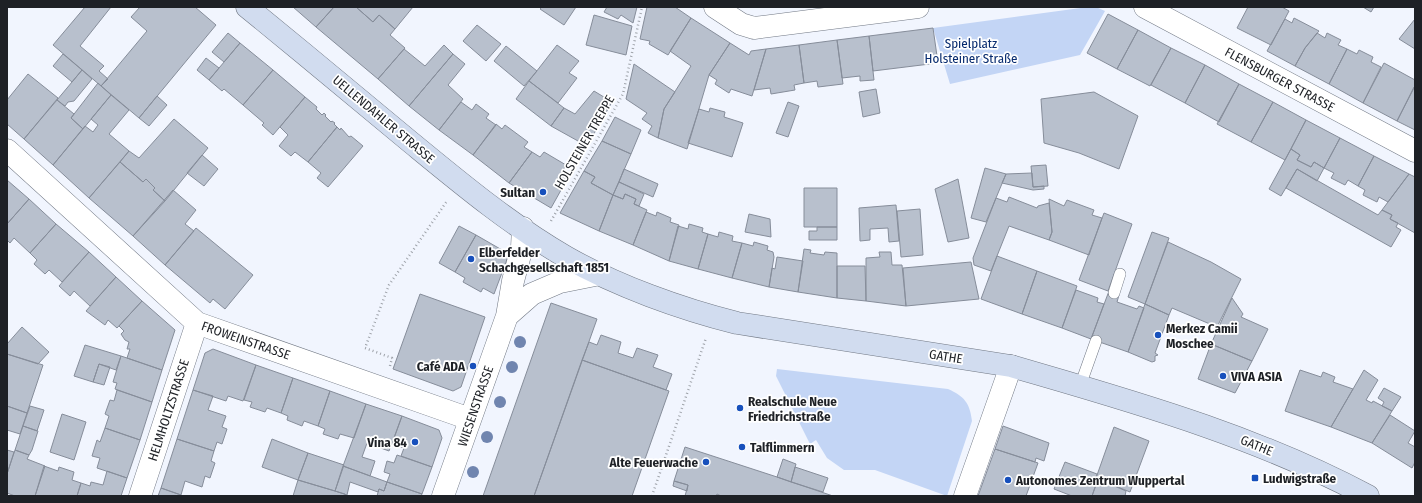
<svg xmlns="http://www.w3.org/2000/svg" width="1422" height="503" viewBox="0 0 1422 503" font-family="'Fira Sans Condensed',sans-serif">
<rect width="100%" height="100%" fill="#f1f5fe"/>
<path fill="#c3d5f5" d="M1088,7H1096L1105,11L1080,55L950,84L933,28Z
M777,369L948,389C964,396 970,403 972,421L947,496L875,470H844L827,458L816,440L810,444L776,376Z"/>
<path fill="#b8c0cd" stroke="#868d9a" d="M85,7H111L80,46L104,66L99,71L108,79L101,86L53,45Z
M140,7H195L216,25L139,118L101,86L147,31L131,17Z
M293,7H334L316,27Z
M334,7H356L373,22L379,15L395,29L390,35L405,48L378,79L316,27Z
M356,7H413L395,29L379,15L373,22Z
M542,7H576L564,25L540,9Z
M607,7H637L633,23L621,15L618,19L604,12Z
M647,7H675L691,18L668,55L649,44L650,41L640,39Z
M1248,7H1282L1289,11L1271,45L1237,28Z
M1363,7H1374L1371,12Z
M1108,14L1138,30L1117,69L1087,53Z
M594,15L632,26L626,55L586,45Z
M691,18L730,43L709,75L687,149L658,138L664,109L691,66L670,51Z
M1294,18L1319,31L1305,48L1295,66L1267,51L1285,19L1292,23Z
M1415,19V49L1399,39Z
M477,25L501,44L486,61L463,41Z
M933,28L938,63L873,71L869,36Z
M1138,30L1171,48L1150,86L1117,69Z
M228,33L240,43L224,62L212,52Z
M1317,33L1325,38L1327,33L1341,40L1338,45L1347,49L1329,84L1295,66L1305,48Z
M869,36L874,80L860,81V76L842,78L837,40Z
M837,40L843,84L818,87L817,81L804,83L799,45Z
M240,43L273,70L243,105L224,89L222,91L209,80Z
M730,43L749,55L751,51L766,49L752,96L731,89L729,93L715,84L717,80L709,75Z
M444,45L453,54L409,106L378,79L404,49L425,66Z
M557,45L579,61L569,73L577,78L558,103L529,81Z
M799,45L804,83L794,85L795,90L771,94L770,88L754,90L766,49Z
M506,46L537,71L524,86L494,61Z
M1171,48L1205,65L1185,103L1151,85Z
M1347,49L1357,54L1359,50L1373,57L1371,62L1381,67L1363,103L1329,84Z
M63,54L82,70L72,82L53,66Z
M453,54L465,64L448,85L463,99L439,130L409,106Z
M206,58L219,68L209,80L197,70Z
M1384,63L1415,80V86L1397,121L1363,103Z
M634,64L675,92L664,109L658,138L648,133L652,126L642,119L647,113L626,99Z
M1205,65L1239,84L1219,122L1185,103Z
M82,70L92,79L74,101L68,102L65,106L57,100Z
M273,70L305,97L273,135L262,125L264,123L243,105Z
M28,74L58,98L24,139L7,124V100Z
M529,81L564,108L551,126L516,99Z
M98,83L111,95L83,129L71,118Z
M1239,84L1273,102L1251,142L1217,124Z
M1414,87L1415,88V130L1397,121Z
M876,89L880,113L863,117L859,92Z
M594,91L612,102L587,146L551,126L564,108L575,114Z
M1094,92L1138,116L1119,169L1079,153L1044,143L1041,99Z
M111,95L129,110L109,134L129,151L89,198L53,165L85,126L93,132L98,125L91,119Z
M157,96L167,105L149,126L139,118Z
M305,97L317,107L316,109L322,115L324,113L326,115L325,116L331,122L332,121L335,123L334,124L337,127L308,162L295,152L291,156L279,146L288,135L280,127Z
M57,100L74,114L71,118L83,129L53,165L24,139Z
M461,102L472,110L476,104L489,114L486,118L496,125L473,155L439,130Z
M788,102L799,106L788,137L776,133Z
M1273,102L1306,120L1285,160L1251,142Z
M710,108L725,112L724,117L743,123L732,157L688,143L699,109L709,112Z
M615,117L641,130L631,154L602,141Z
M174,119L208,148L165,201L153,190L155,188L146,179L143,182L120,162L129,151L139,158Z
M1306,120L1340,138L1324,168L1314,162L1311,167L1297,160L1300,155L1291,149Z
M496,124L502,129L505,125L528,142L524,147L532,152L509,183L473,155Z
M337,127L340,130L341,128L349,137L351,136L363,146L328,187L317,178L321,173L308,162Z
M1340,138L1374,156L1358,186L1348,180L1345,185L1331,178L1334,173L1324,168Z
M602,141L631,154L613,195L591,183L595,177L584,171Z
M1291,149L1300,155L1297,160L1311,167L1314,162L1324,168L1317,181L1297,169L1281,196L1269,189Z
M532,152L540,157L544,152L566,165L563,170L570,174L551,208L509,183Z
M202,155L218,169L204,186L187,173Z
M1374,156L1409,174L1388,202L1379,197L1377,202L1363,195L1365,190L1358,186Z
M120,162L143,182L146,179L155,188L153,190L165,201L133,236L89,198Z
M1046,165L1048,186L1033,187L1031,166Z
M985,168L1006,174L986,222L971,218Z
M624,169L658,184L653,197L619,182Z
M1297,169L1378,215L1382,210L1392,215L1390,219L1398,223L1396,227L1401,230L1391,247L1286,188Z
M584,171L595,177L591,183L613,195L599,231L560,213Z
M1032,173L1033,187L1044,186V189L1033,190L1002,183L1006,174Z
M1409,174L1415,177V233L1390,219L1392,215L1382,210Z
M958,179L969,238L948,242L935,189Z
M7,180L29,199L7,224Z
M619,182L644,194L639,206L634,204L636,199L625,194L623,199L613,195Z
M804,188H837V227H804Z
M173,190L196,210L185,224L194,231L165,265L133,236Z
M625,194L636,199L634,204L647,210L633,245L599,231L613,195L623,199Z
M1009,197L1037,208L1038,206L1049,203L1052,232L1049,240L1009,226L991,271L974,265L973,258L996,198L1007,202Z
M29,199L56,224L30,253L14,238L10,243L7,240V224Z
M1049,199L1064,206L1067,200L1094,210L1092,215L1102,218L1089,255L1049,240L1052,232Z
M896,205L899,241L889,242L888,228L870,229V240L860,241L859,208Z
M920,209L923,255L901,257L897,211Z
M646,212L656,216L657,212L671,218L670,222L679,225L669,261L633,245Z
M1104,213L1132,224L1108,291L1079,280Z
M749,214L770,219L771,237L745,232Z
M56,224L89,252L62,282L49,270L45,274L34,264L37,260L30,253Z
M689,224L703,228L702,232L708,234L698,269L669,261L678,226L688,229Z
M459,226L476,235L455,272L439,263Z
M817,227H837V240H809V231H817Z
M196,228L253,275L225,309L213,299L210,303L165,265Z
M719,232L733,236L732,241L742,243L732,278L698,269L708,234L718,237Z
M1152,232L1169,238L1145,304L1128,297Z
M476,235L509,254L494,294L483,288L481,292L463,282L465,278L455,272Z
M754,242L768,246L767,250L773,252L774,257L769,287L732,278L742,243L753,246Z
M1168,242L1211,262L1241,279L1217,327L1172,308L1169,315L1145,304Z
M804,249L811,250L810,253L824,255L825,252L837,253V298L798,292Z
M89,252L116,277L90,306L74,291L70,296L59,286Z
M879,252H891L892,265H902L906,306L866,301V258L880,257Z
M997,256L1037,271L1022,314L981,299Z
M777,257L803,261L798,292L769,287L772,268L775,269Z
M971,262L979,299L906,306L903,268Z
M837,266H865L866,301L837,298Z
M1037,271L1077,286L1062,328L1022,314Z
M116,277L142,301L117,328L108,320L105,325L86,311Z
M1076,290L1098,298L1097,302L1104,304L1091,339L1062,328Z
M1109,291L1119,295L1117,302L1137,309L1139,306L1144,308L1128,352L1091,339Z
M420,294L485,317L461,387L453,391L393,369Z
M1232,298L1243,314L1241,317L1268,329L1252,361L1211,344Z
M142,301L175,330L162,370L127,358L130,349H127L129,342L125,340L121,334L124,331L119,326Z
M551,303L597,319L534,496H483Z
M1145,304L1169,315L1155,353L1158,355L1155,356V361L1152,362L1128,352Z
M22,327L49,352L38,364L7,354V344Z
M601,335L621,342L618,353L633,358L637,348L658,355L653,367L672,374L666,390L582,360L589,342L597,345Z
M1211,344L1252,361L1235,393L1198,379Z
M85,345L121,356L116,370L99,364L93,382L74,376Z
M213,349L256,365L243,401L228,396L226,401L193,390L205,353Z
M7,354L43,365L27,413L7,406Z
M121,356L162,370L152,402L115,389L117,383L113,382Z
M582,360L669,391L632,496H534Z
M99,364L110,367L104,385L93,382Z
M256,365L293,378L281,413L267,408L265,412L250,407L252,402L244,400Z
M1300,370L1321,377L1323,372L1335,377L1333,382L1353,389L1331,427L1285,411Z
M1364,370L1378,380L1366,400L1372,403L1373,401L1392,411L1372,443L1331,427Z
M293,378L330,391L318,426L304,421L302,426L287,420L288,416L281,413Z
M1384,388L1401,397L1392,411L1382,406L1384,402L1378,398Z
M117,390L152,402L140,440L105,428L109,416L105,414L110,400L114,401Z
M193,390L213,396L208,410L226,416L222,427L227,429L222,444L217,442L214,451L177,439Z
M330,391L366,404L354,438L340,434L338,439L323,434L325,429L318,426Z
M366,404L402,416L389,451L367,443L362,457L375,461L370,476L343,466Z
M7,406L27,413L20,434L7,430Z
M30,406L44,410L37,431L23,426Z
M62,414L86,422L74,460L50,452Z
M1390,415L1415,431L1408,443L1415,447V462L1412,468L1372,443Z
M402,416L439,430L442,438L432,467L401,456L404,448L392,444Z
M23,426L38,431L32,450L29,455L15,450Z
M1003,426L1049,443L1044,461L1036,458L1035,462L995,449Z
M1114,427L1149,441L1130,492L1096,478Z
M105,428L140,440L127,478L97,468L100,458L92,456L97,440L100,442Z
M177,439L214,451L211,461L215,463L210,478L205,476L202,487L185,481L181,495L161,488Z
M272,439L308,453L298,480L262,467Z
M685,447L777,477L833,496H721L717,494L716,496H685L688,485L674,481Z
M995,449L1038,463L1026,496H978Z
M7,450L14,452L7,474Z
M15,450L29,455L27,459L45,466L35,496H15L7,493V474Z
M308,453L344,465L335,491L298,480Z
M397,455L432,467L422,494L387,482L390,474L384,472L387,461L394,463Z
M783,459L796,464L791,482L777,477Z
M1065,462L1097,474L1096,478L1098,479L1092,496H1072L1054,489Z
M44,466L58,471L59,467L74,472L72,480L81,483L77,496H35Z
M343,466L387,482L384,491L379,489L378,492L350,482L347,495L335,491Z
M795,467L828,478L823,492L791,482Z
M107,471L127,478L121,496H77L81,483L90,486L91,482L103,485Z
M1098,479L1126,491L1125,496H1092Z
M298,480L345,494V496H293Z
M674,481L688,485L687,491L673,486Z
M387,482L422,494L421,496H377L379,489L384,491Z
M161,488L181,495L180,496H158Z"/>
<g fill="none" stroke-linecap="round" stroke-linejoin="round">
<g stroke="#717884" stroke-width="12">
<path id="lane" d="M1114,293L1120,274
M1080,386L1096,341"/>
</g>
<g stroke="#717884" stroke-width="23">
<path id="street" d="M715,7L741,24L754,28L918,7
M1145,7L1415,151
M7,150L197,323L470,419
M507,316L532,294L560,282L600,274
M140,496L197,323
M443,496L507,316L513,281L522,247L523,228
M965,496L1011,366"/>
</g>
<g stroke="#717884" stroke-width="23">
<path id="secondary" d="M247,7C301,51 354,95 408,140C458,181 509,224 566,257C617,286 681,309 737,323L1011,366L1035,373C1149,406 1263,440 1368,496"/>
</g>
<path stroke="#9fa3aa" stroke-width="2.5" stroke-dasharray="1 3" stroke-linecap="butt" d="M551,221L623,94L642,7
M390,366L392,358L365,348L389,285L447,201
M652,496L706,338"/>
<use href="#lane" stroke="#fff" stroke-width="11"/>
<use href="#street" stroke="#fff" stroke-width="22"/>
<use href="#secondary" stroke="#d1dcef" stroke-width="22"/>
</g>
<g fill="#7085af">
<circle cx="520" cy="342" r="6"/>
<circle cx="512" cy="367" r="6"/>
<circle cx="500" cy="402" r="6"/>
<circle cx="487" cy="437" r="6"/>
<circle cx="473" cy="472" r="6"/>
</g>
<g fill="#1750bc" stroke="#fff" stroke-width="1.5">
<circle cx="543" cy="192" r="4"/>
<circle cx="471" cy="259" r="4"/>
<circle cx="1158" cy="335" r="4"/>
<circle cx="473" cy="366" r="4"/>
<circle cx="1223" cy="376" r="4"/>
<circle cx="740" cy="408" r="4"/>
<circle cx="415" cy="442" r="4"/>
<circle cx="742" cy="447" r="4"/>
<circle cx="706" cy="462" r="4"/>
<rect x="1251" y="474" width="8" height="8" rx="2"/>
<circle cx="1008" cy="480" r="4"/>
</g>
<g text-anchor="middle" stroke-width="3.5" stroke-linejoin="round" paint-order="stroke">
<g font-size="13" fill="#062a6e" stroke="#fff">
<text x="971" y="48">Spielplatz<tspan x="971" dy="15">Holsteiner Straße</tspan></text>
</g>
<g font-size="13" fill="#1e2126" stroke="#fff">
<text transform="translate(1280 79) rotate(28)" y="5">FLENSBURGER STRASSE</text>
<text transform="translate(384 119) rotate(40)" y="5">UELLENDAHLER STRASSE</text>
<text transform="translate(584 142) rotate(-60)" y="5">HOLSTEINER TREPPE</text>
<text transform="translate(246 340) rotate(19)" y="5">FROWEINSTRASSE</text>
<text transform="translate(946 356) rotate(9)" y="5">GATHE</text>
<text transform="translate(475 406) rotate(-71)" y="5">WIESENSTRASSE</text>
<text transform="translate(168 410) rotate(-72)" y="5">HELMHOLTZSTRASSE</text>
<text transform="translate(1257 445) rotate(22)" y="5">GATHE</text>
</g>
<g font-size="13" font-weight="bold" fill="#1e2126" stroke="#fff" text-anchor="start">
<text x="535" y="197" text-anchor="end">Sultan</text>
<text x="479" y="257">Elberfelder<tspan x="479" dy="15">Schachgesellschaft 1851</tspan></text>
<text x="1166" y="333">Merkez Camii<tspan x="1166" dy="15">Moschee</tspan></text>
<text x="465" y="371" text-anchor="end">Café ADA</text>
<text x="1231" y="381">VIVA ASIA</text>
<text x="748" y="406">Realschule Neue<tspan x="748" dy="15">Friedrichstraße</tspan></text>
<text x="407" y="447" text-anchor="end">Vina 84</text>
<text x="750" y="452">Talflimmern</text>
<text x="698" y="467" text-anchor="end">Alte Feuerwache</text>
<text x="1263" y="483">Ludwigstraße</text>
<text x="1016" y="485">Autonomes Zentrum Wuppertal</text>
</g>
</g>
<rect width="1422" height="503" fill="none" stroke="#1e2126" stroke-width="16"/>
</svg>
